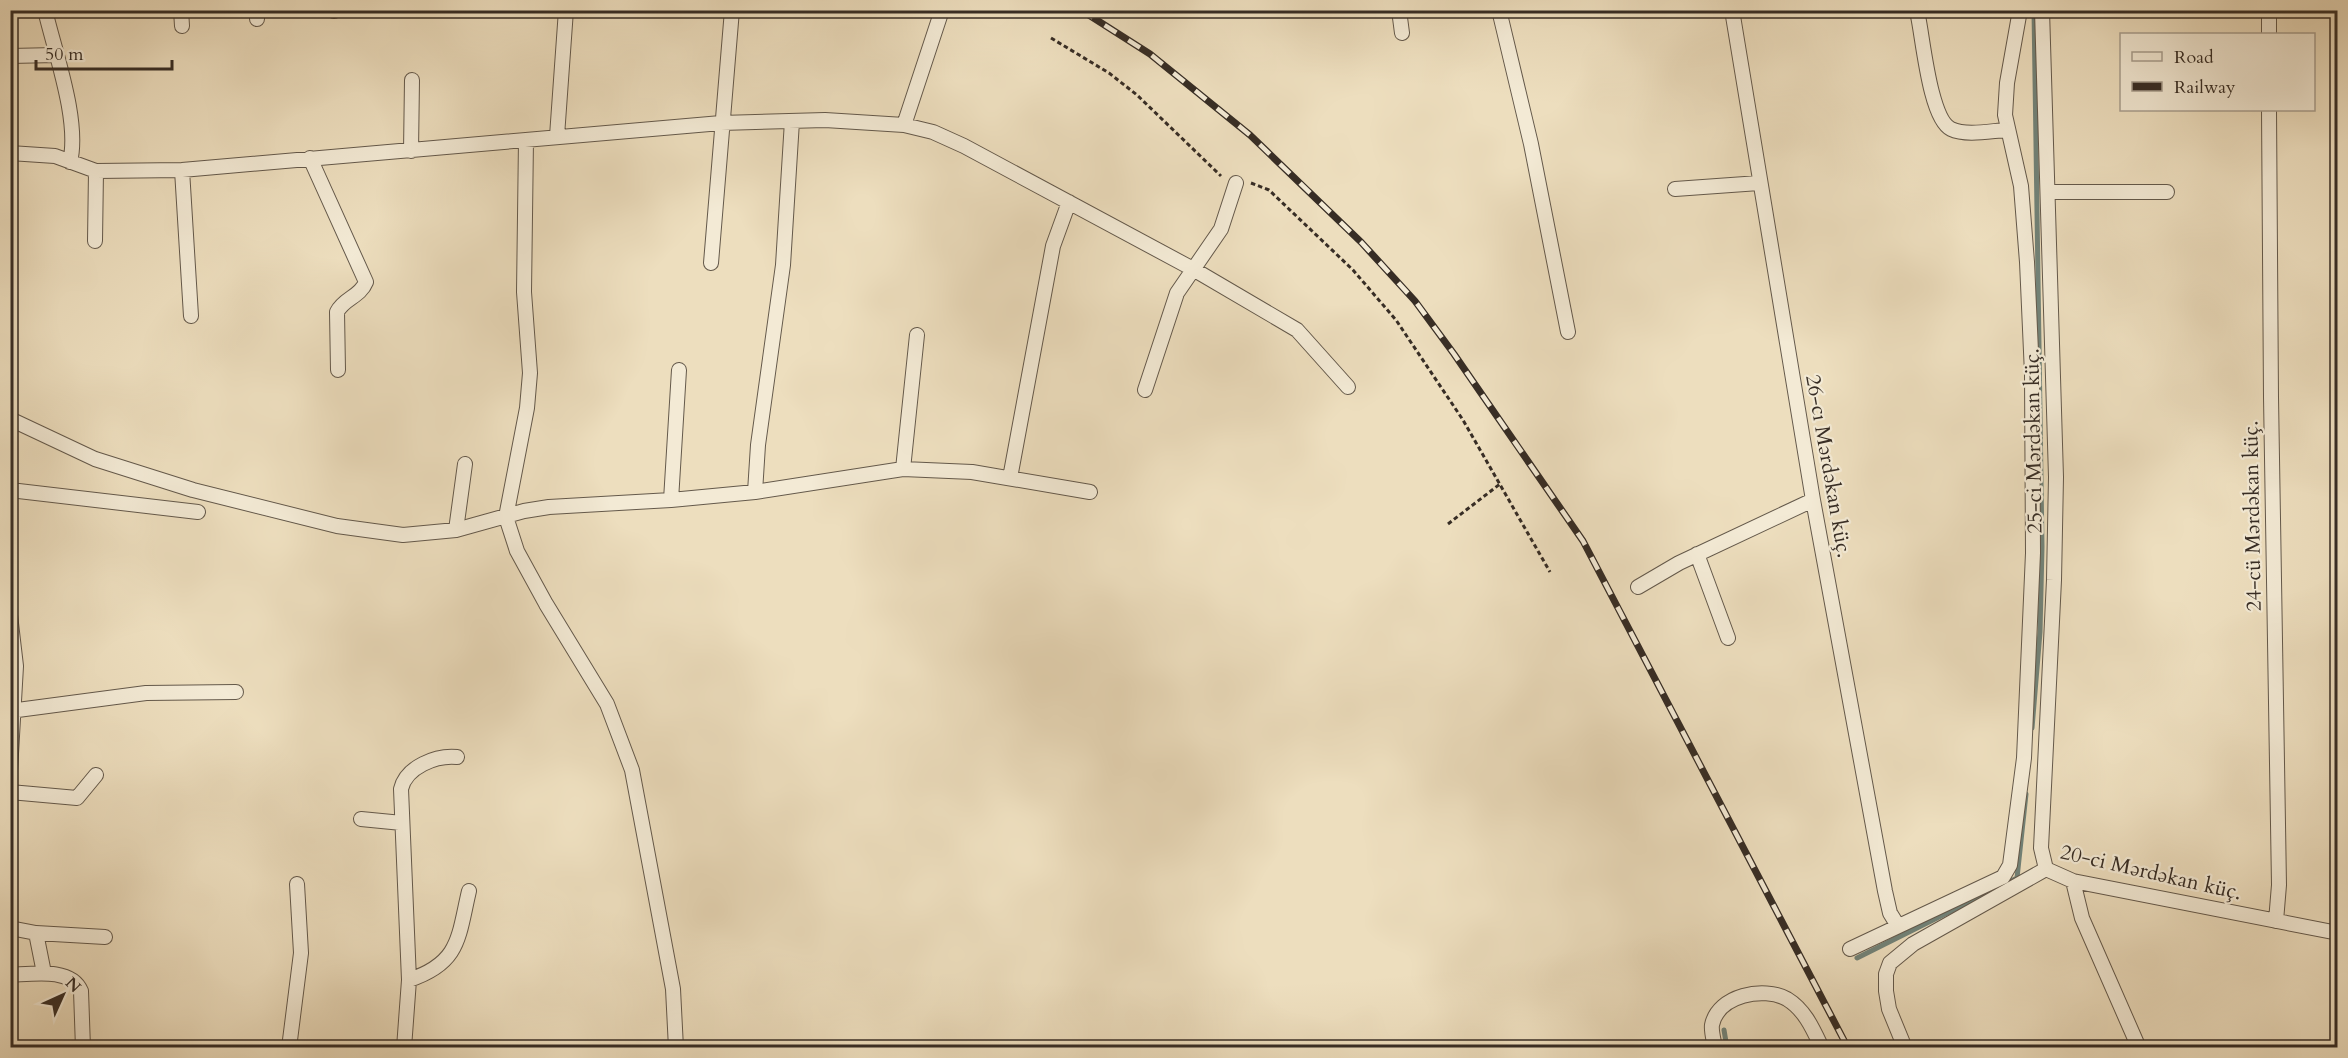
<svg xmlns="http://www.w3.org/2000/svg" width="2348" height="1058" viewBox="0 0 2348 1058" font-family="Cardo,serif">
<rect width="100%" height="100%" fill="#eddebe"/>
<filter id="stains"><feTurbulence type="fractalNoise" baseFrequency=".00333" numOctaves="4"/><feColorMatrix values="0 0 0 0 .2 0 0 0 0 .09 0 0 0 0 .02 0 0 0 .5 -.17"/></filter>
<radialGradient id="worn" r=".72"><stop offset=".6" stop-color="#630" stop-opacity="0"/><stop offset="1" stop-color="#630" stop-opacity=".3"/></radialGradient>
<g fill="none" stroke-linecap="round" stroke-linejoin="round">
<path stroke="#728379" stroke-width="5" d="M2032,728L2040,632L2042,547L2034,10
M1857,958L2017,878L2026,794
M1724,1030L1727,1048"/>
<g stroke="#64594b" stroke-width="16">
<path id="street" d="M45,10C55,53 80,121 70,162
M181,10L182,26
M257,10V19
M1399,10L1402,33
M1499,10L1531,144L1568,332
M1732,10L1813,500L1885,891L1890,913L1898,926
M2042,10L2056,477L2054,580L2041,848L2046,869
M2269,10V34
M334,11V10
M1918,16C1923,39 1930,119 1951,129C1966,136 1990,131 2006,130
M10,56L56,55
M2269,110L2271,397L2279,885L2276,921
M904,125L942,10
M557,136L566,10
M526,140L524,292L530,373L527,408L506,517L517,551L546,604L607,704L632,770L673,989L676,1048
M411,151L412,80
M10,153L55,156L96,171L182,170L721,123L825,120L904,125L933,132L964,146L1193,269L1297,330L1348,387
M310,158L366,282C360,297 344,298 337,312L338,370
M182,170L191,316
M1675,189L1759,183
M2049,192H2167
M95,241L96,171
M711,263L732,10
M1145,390L1177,293L1221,229L1236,183
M10,419L95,459L193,490L337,526L403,535L456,530L524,511L549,507L671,500L755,492L903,469L972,472L1090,492
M903,469L917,335
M1010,478L1053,246L1069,202
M10,490L198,512
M755,492L758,445L783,265L792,121
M671,500L679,370
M456,530L465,464
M1697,554L1728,638
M1638,587L1679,563L1813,500
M10,615L16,666L10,771
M10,711L146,693L236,692
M10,792L77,798L96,775
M361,819L402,823
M2046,869L2073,881L2338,933
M2073,881L2082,918L2139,1048
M10,928L36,933L44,973
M36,933L105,937
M1850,949L2003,877L2010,865L2024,758L2033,553L2032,374L2027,262L2021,186L2005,115L2007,83L2020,10
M10,975C32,974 71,967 81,991L83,1048
M409,980C460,963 458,938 469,891
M289,1048L301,953L297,884
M404,1048L409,980L401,789C406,767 436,755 457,757
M1715,1048C1714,1041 1711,1031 1712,1025C1718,995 1764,986 1787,999C1805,1010 1813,1029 1822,1048
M1905,1048L1889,1009L1886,991V974L1890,963L1913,944L2046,869"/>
</g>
<path stroke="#372d25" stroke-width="3" stroke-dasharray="4.5 3" stroke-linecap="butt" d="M1051,38L1109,73L1137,95L1221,176
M1251,183L1269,190L1353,270L1396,320L1463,420L1550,572
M1448,524L1500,484"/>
<use href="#street" stroke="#f3ead5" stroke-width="14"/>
<g stroke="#372d25" stroke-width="7">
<path id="rail" d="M1081,10L1150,54L1250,135L1361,242L1415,301L1454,354L1583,541L1848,1048"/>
</g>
<use href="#rail" stroke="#f3ead5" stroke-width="4.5" stroke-dasharray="14" stroke-linecap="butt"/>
</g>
<g text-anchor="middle" stroke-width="4.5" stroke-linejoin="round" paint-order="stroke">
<g font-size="21" fill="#372d25" stroke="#f3ead5">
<text transform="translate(2033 441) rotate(-91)" y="7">25-ci Mərdəkan küç.</text>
<text transform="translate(1829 466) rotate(80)" y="7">26-cı Mərdəkan küç.</text>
<text transform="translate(2252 516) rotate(-91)" y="7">24-cü Mərdəkan küç.</text>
<text transform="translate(2151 872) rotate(13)" y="7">20-ci Mərdəkan küç.</text>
</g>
</g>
<rect width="2348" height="1058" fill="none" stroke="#eddebe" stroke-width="36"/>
<rect x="12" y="12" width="2324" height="1034" fill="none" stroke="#372d25" stroke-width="3"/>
<rect x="18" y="18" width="2312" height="1022" fill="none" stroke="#372d25" stroke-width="1.5"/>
<rect x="2120" y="33" width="195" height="78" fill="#f3ead5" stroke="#a89e8f" stroke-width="1.5"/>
<rect x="2132" y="52" width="30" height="9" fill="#f3ead5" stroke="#a89e8f" stroke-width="1.5"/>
<text x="2174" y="63" font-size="18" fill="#372d25">Road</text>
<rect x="2132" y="82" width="30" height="9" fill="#372d25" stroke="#a89e8f" stroke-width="1.5"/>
<text x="2174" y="93" font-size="18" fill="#372d25">Railway</text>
<g transform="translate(63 995) rotate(45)" stroke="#f3ead5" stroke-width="4.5" paint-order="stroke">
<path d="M0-4.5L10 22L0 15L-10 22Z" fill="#372d25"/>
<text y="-9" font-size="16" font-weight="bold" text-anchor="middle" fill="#372d25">N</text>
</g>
<path d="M36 60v9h136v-9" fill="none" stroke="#372d25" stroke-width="3"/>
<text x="45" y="60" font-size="18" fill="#372d25" stroke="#f3ead5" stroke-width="4.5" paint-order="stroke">50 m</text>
<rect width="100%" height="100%" filter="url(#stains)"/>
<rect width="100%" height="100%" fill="url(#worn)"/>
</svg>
